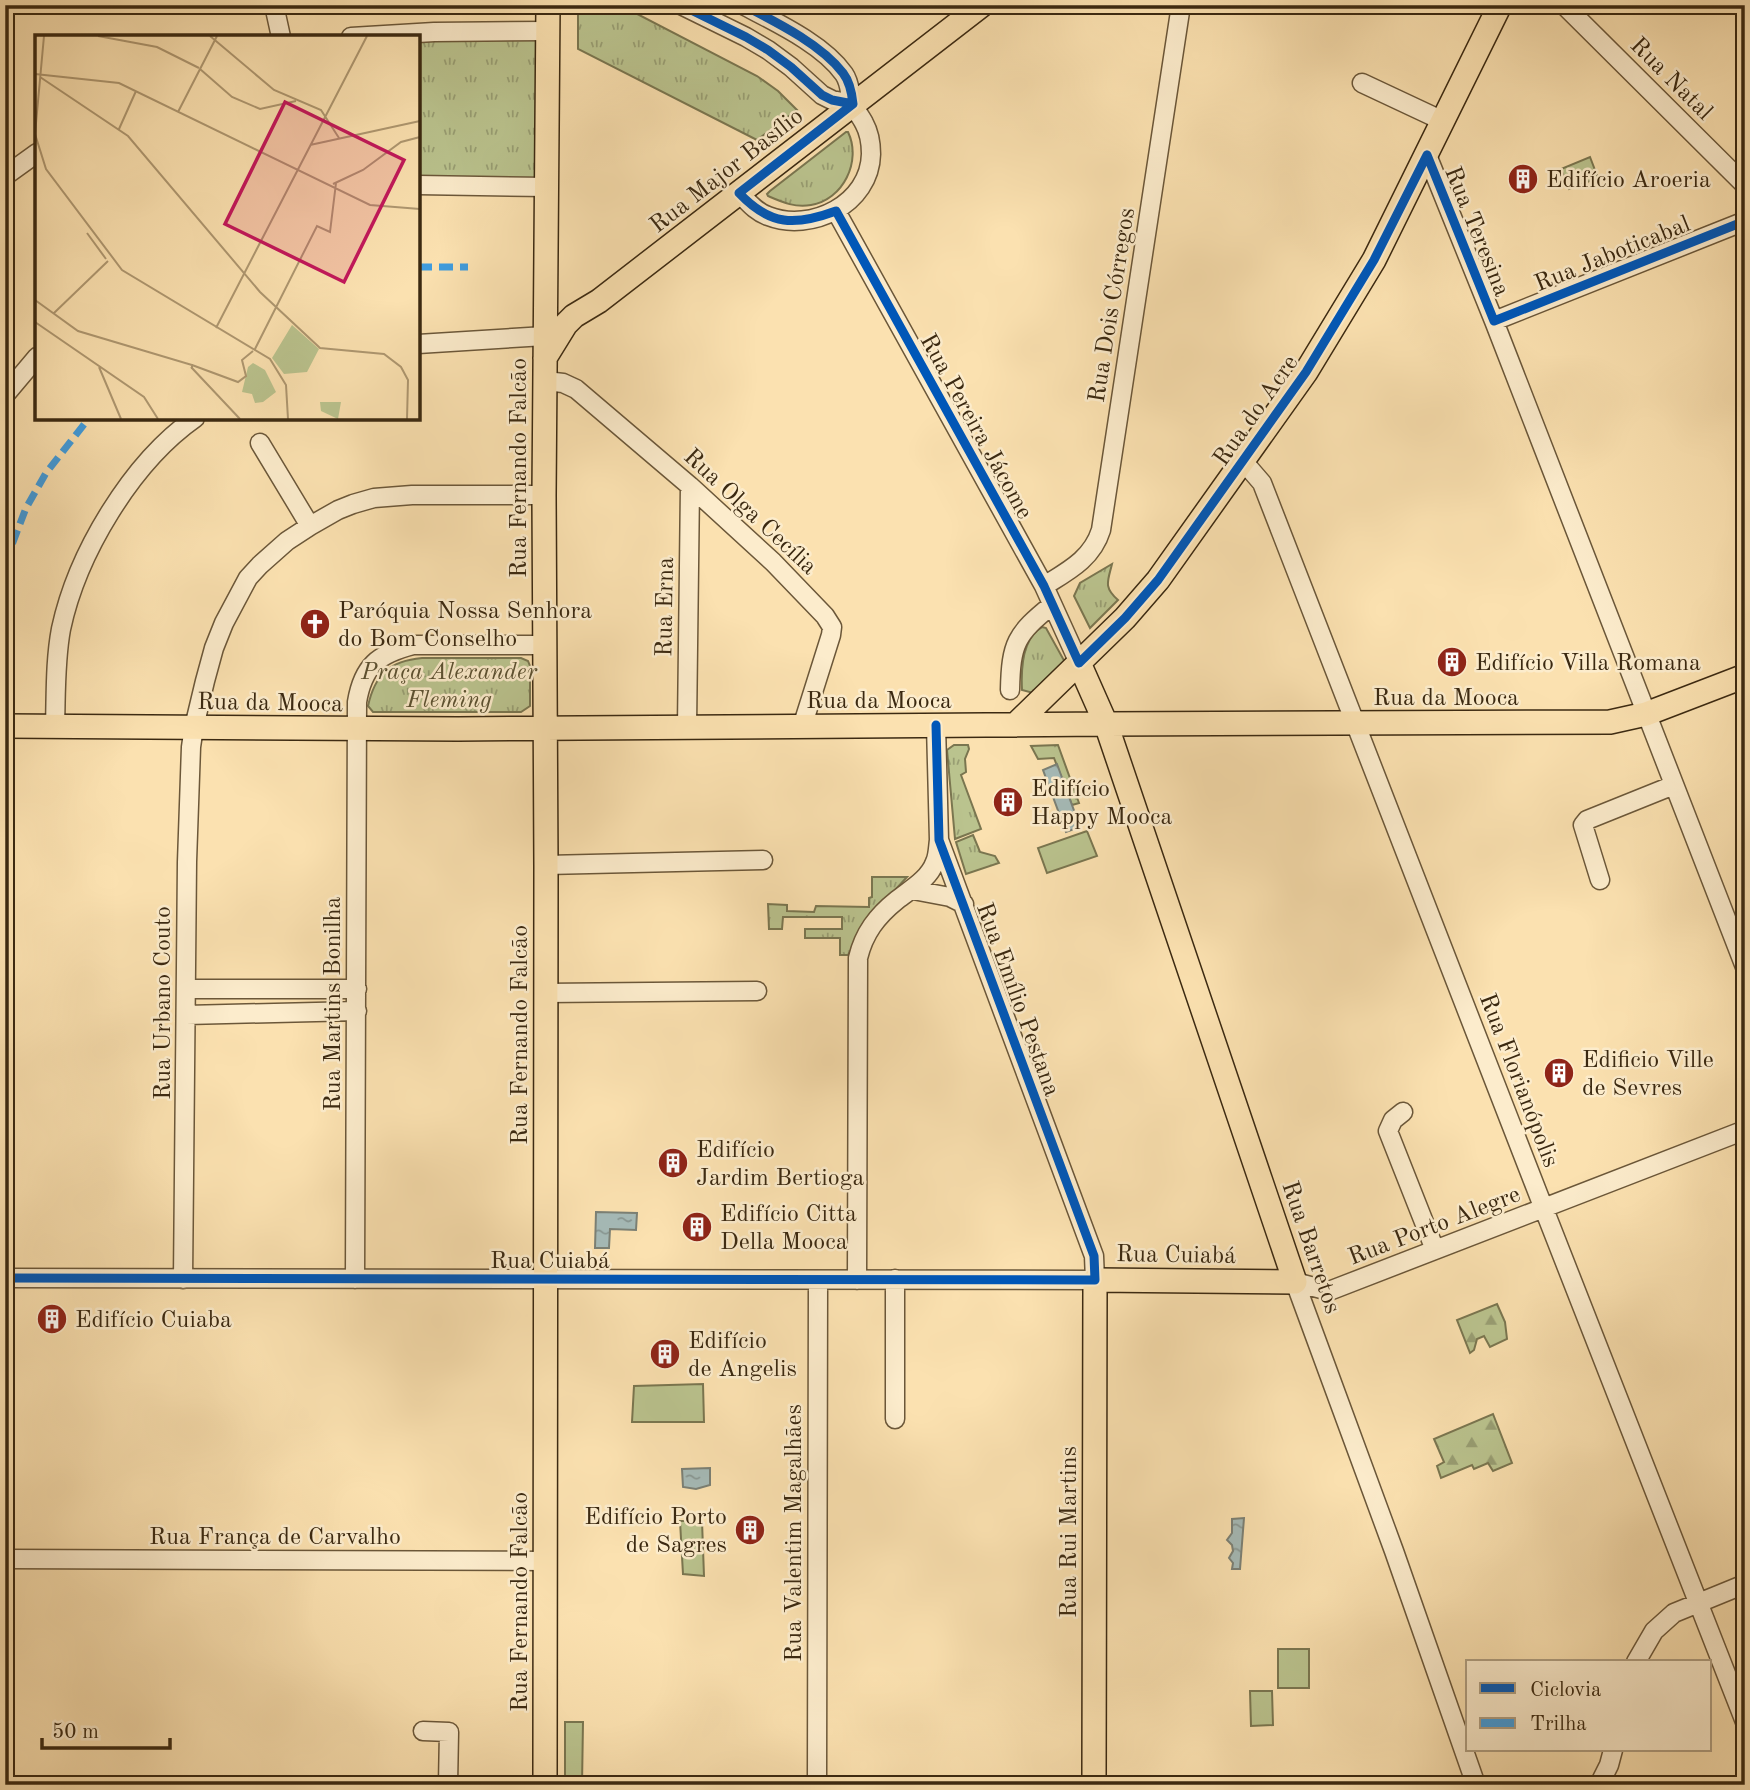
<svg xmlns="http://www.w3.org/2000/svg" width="1750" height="1790" viewBox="0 0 1750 1790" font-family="'Old Standard TT',serif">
<defs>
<pattern id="forest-firs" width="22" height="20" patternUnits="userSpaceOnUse" patternTransform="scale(1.75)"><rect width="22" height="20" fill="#bac38e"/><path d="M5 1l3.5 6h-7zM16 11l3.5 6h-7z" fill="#989e73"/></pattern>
<pattern id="park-tufts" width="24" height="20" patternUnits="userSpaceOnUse" patternTransform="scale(1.75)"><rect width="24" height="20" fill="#bac38e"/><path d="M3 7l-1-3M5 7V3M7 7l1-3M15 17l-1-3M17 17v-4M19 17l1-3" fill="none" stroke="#989e73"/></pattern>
<pattern id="water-ripples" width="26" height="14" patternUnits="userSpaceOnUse" patternTransform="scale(1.75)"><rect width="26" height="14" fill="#a5bab7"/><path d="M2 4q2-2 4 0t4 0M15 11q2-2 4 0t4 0" fill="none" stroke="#889793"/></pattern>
</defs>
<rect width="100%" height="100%" fill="#fbe1b0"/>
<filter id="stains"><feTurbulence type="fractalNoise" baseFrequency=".00286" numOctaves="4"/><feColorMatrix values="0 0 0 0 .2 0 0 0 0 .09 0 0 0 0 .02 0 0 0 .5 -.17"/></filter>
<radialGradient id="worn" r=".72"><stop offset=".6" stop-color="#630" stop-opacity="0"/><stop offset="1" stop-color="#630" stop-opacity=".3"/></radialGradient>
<path fill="#bac38e" stroke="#7a7650" stroke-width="2" d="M1590,157L1598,178L1569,189L1561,169Z
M1087,831L1097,856L1047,873L1038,848Z
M703,1384L704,1422H632L634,1386Z
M680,1521H702L704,1576L683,1574Z
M1278,1649H1309V1688H1278Z
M1250,1691H1272L1273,1725L1251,1726Z
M565,1722H583L582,1785H565Z"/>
<path fill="url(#forest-firs)" stroke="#7a7650" stroke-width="2" d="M1497,1304L1505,1322L1507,1339L1490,1347L1484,1336L1477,1339L1474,1350L1470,1353L1457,1320Z
M1493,1414L1512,1463L1493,1471L1488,1463L1474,1469L1472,1465L1441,1478L1437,1466L1444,1462L1434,1439Z"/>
<path fill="url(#park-tufts)" stroke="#7a7650" stroke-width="2" d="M578,5H620L757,76L778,91L797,110L757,140L578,49Z
M547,31V187L418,192V38Z
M846,132H848C862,161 843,200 811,205C795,208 782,202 768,196L767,194L770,191Z
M1112,564C1108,581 1103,587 1118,600L1090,628L1074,596L1080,583Z
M1042,627L1046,628L1066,664L1037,694L1022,690C1021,670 1022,638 1042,627Z
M422,658H521L528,661L530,666V706L521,712H373L368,706C375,674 390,661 422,658Z
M954,745H968L969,749L965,759L966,772L961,775L981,829L955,839L947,750Z
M1058,745L1079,803L1072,805L1054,758L1038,759L1031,746Z
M973,835L980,852L995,856L999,863L966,874L956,842Z
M872,877H907L872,915L848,955H840V938H805V929H842V917H783L782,929H769L768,904L787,905V911L814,912L816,906L869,907V898L872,897Z"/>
<path fill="url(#water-ripples)" stroke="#7b8075" stroke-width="2" d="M1057,764L1080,827L1066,832L1043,770Z
M596,1212L637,1213L636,1230L610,1229L609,1248H595Z
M710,1468V1485L696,1489L683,1487L682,1469Z
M1244,1518L1240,1569H1232L1233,1563L1229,1558L1233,1551L1232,1545L1227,1540L1232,1533V1519Z"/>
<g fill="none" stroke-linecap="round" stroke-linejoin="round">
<g stroke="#6b5739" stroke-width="21">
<path id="minor" d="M274,5L281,37
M681,5L746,37L768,50L791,67L822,95L832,100L853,104
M1564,5L1745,185
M351,37L434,32L547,31
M1362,83L1443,121
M1427,155L1494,321L1745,967
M5,176L37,153
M418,185L547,187
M739,193C748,202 756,212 768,216C811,233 870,204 871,154C871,144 869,132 864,123C861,117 856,111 853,105C849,94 851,84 844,74C823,44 775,22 743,5
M836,211L1044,586L1079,663
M1494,321L1745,221
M418,344L545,336
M546,381L563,383L576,389L690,486L773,562L825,616L832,627L831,635L802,727
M5,395L37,357
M260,443L310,526
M1243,461L1262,483L1544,1209L1745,1722
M1044,586C1068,571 1092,559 1101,530L1181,5
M1010,690C1011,643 1016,634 1052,605
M55,726C56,694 55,661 61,629C77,554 131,463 195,418
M687,727L690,486
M546,865L763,860
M1600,880L1583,825L1587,820L1674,785
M913,890L950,897L964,904
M187,989H357
M545,993L757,991
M186,1015L357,1011
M1403,1112L1393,1120L1388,1131L1435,1250
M5,1278L1095,1280L1094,1256L939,840L936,725
M183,1279L187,862L191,747L194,727L205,681L214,648L224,623L248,578L260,565L287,541L310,526L338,510L353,504L374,498L412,495H544
M355,1279L357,702C363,666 378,654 413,645H544
M895,1279V1419
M857,1280L858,958C864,933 877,916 897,900C911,889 929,879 935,862C938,856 938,847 939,840
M1295,1282L1394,1551L1476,1785
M1295,1282L1329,1291L1745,1130
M5,1559L545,1561
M1636,1662L1654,1631L1674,1613L1745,1584
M423,1731L449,1732L448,1785
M817,1785L818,1280
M1599,1785L1609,1765L1613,1750"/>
</g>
<g stroke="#3b2911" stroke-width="26">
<path id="major" d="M545,358L566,324L574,316L599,301L982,5
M1079,663L1106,724L1295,1282L1095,1280L1094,1785
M1015,725L1125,618L1158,580L1306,372L1374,260L1500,5
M5,726L458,729L1106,724L1610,722L1646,714L1745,676
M545,1785L546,865L544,495L548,5"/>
</g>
<use href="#minor" stroke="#fceccc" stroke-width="18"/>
<use href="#major" stroke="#fbe1b0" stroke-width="23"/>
<path stroke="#3f9cde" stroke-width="7" stroke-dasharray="14 7" stroke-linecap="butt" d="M418,267H468
M5,563L26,508L46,473L89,418"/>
<g stroke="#fceccc" stroke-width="13">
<path id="cycleway" d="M681,5L746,37L768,50L791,67L822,95L832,100L853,104
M743,5C776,22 821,44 843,73C850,82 852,94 853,104
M853,104L739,193C770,226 795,226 836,211L1044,586L1079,663L1125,618L1158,580L1306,372L1374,260L1427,155
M1427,155L1494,321L1745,221
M5,1278L1095,1280L1094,1256L939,840L936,725"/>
</g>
<use href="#cycleway" stroke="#0057b8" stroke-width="9"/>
</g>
<defs>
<g id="building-disc" transform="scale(1.575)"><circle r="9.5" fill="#8f2418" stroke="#fceccc"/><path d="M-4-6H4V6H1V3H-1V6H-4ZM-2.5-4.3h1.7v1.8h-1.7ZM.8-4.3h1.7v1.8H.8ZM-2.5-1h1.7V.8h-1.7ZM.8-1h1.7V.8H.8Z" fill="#fff"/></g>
<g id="church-disc" transform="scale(1.575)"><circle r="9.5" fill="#8f2418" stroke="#fceccc"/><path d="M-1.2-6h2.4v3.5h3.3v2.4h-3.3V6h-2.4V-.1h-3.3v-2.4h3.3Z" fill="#fff"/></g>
</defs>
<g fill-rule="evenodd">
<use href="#building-disc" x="1523" y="179"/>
<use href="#church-disc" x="315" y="624"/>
<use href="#building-disc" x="1452" y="662"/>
<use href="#building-disc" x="1008" y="802"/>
<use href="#building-disc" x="1559" y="1073"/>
<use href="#building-disc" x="673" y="1163"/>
<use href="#building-disc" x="697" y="1227"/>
<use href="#building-disc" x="52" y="1319"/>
<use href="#building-disc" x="665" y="1354"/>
<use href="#building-disc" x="750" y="1530"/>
</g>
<g text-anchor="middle" stroke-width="5" stroke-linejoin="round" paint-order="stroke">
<g font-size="24" fill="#3b2911" stroke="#fceccc">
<text transform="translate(1672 78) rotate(45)" y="8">Rua Natal</text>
<text transform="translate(726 170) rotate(-38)" y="8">Rua Major Basílio</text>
<text transform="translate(1478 231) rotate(68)" y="8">Rua Teresina</text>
<text transform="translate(1612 253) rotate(-22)" y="8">Rua Jaboticabal</text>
<text transform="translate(1111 305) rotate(-81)" y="8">Rua Dois Córregos</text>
<text transform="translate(1255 410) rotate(-55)" y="8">Rua do Acre</text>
<text transform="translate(977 426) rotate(61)" y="8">Rua Pereira Jácome</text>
<text transform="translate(518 468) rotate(-90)" y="8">Rua Fernando Falcão</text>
<text transform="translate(751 511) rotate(43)" y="8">Rua Olga Cecília</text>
<text transform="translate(664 607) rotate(-89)" y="8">Rua Erna</text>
<text x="1446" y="705">Rua da Mooca</text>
<text x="879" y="708">Rua da Mooca</text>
<text transform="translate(270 702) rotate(1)" y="8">Rua da Mooca</text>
<text transform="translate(1019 999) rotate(70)" y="8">Rua Emílio Pestana</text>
<text transform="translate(162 1003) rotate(-90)" y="8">Rua Urbano Couto</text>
<text transform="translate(332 1004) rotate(-90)" y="8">Rua Martins Bonilha</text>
<text transform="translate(519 1035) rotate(-90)" y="8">Rua Fernando Falcão</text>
<text transform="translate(1520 1080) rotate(69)" y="8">Rua Florianópolis</text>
<text transform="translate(1434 1225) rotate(-21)" y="8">Rua Porto Alegre</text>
<text transform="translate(1312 1247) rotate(71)" y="8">Rua Barretos</text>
<text transform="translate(1176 1254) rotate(1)" y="8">Rua Cuiabá</text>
<text x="550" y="1268">Rua Cuiabá</text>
<text transform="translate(1068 1532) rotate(-90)" y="8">Rua Rui Martins</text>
<text transform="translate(793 1533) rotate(-90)" y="8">Rua Valentim Magalhães</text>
<text x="275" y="1544">Rua França de Carvalho</text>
<text transform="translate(519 1602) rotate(-90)" y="8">Rua Fernando Falcão</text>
</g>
<g font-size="24" fill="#3b2911" stroke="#fceccc" text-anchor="start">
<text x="1546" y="187">Edifício Aroeria</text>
<text x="338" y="618">Paróquia Nossa Senhora<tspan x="338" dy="28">do Bom Conselho</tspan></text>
<text x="1475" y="670">Edifício Villa Romana</text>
<text x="1031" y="796">Edifício<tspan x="1031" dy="28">Happy Mooca</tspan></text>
<text x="1582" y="1067">Edificio Ville<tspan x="1582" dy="28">de Sevres</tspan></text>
<text x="696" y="1157">Edifício<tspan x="696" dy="28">Jardim Bertioga</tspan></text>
<text x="720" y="1221">Edifício Citta<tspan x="720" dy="28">Della Mooca</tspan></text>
<text x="75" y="1327">Edifício Cuiaba</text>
<text x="688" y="1348">Edifício<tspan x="688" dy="28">de Angelis</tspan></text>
<text x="727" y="1524" text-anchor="end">Edifício Porto<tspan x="727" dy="28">de Sagres</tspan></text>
</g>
<g font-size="24" font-style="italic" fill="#5b5030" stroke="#fceccc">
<text x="449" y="679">Praça Alexander<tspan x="449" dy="28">Fleming</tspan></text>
</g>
</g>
<g transform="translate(35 35)">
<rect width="385" height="385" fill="#fbe1b0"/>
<path d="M257,290L284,314L272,337L249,339L237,323ZM218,328L230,335L241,357L228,367L220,368L217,359L207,357L213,332ZM285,367H306L303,384L286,376Z" fill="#bac38e"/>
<path fill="none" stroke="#ae9770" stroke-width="2" d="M9,1L0,99L11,134L87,235L235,324L251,350L253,384M63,1L122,12L164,33M175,1L239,55L286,75L304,103M165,34L197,62L225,74L261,66M0,39L84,48L335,170L385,174M5,42L93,101L225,257L285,313L349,319L366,332L373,345L372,384M143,77L182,1M84,94L101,56M275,110L385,86M298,149L328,135L366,107L385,102M52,198L71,224M0,265L43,296L157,330V334M19,278L73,226M0,287L109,362L123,384M181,293L332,1M220,314L282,191L295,197L301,148M157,330L203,347L211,341L207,325L218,316M64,332L86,384M156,332L205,384"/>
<path fill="#c2185b" fill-opacity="0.15" stroke="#c2185b" stroke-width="3.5" d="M250,67L369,125L309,247L190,189Z"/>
<rect width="385" height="385" fill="none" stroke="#3b2911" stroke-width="3.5"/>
</g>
<rect width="1750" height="1790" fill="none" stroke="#fbe1b0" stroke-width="28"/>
<rect x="7" y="7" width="1736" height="1776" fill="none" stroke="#3b2911" stroke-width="3.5"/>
<rect x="14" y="14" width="1722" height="1762" fill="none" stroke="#3b2911" stroke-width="2"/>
<rect x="1466" y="1660" width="245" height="91" fill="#fceccc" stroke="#af9e81" stroke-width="2"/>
<rect x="1480" y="1683" width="35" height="10" fill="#0057b8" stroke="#af9e81" stroke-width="2"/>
<text x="1530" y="1696" font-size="21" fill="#3b2911">Ciclovia</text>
<rect x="1480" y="1718" width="35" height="10" fill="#3f9cde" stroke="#af9e81" stroke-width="2"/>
<text x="1530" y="1730" font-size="21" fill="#3b2911">Trilha</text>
<path d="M42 1738v10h128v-10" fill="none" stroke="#3b2911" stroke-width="3.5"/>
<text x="52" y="1738" font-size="21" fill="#3b2911" stroke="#fceccc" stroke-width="5" paint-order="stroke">50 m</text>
<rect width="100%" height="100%" filter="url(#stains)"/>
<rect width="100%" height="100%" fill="url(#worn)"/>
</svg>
